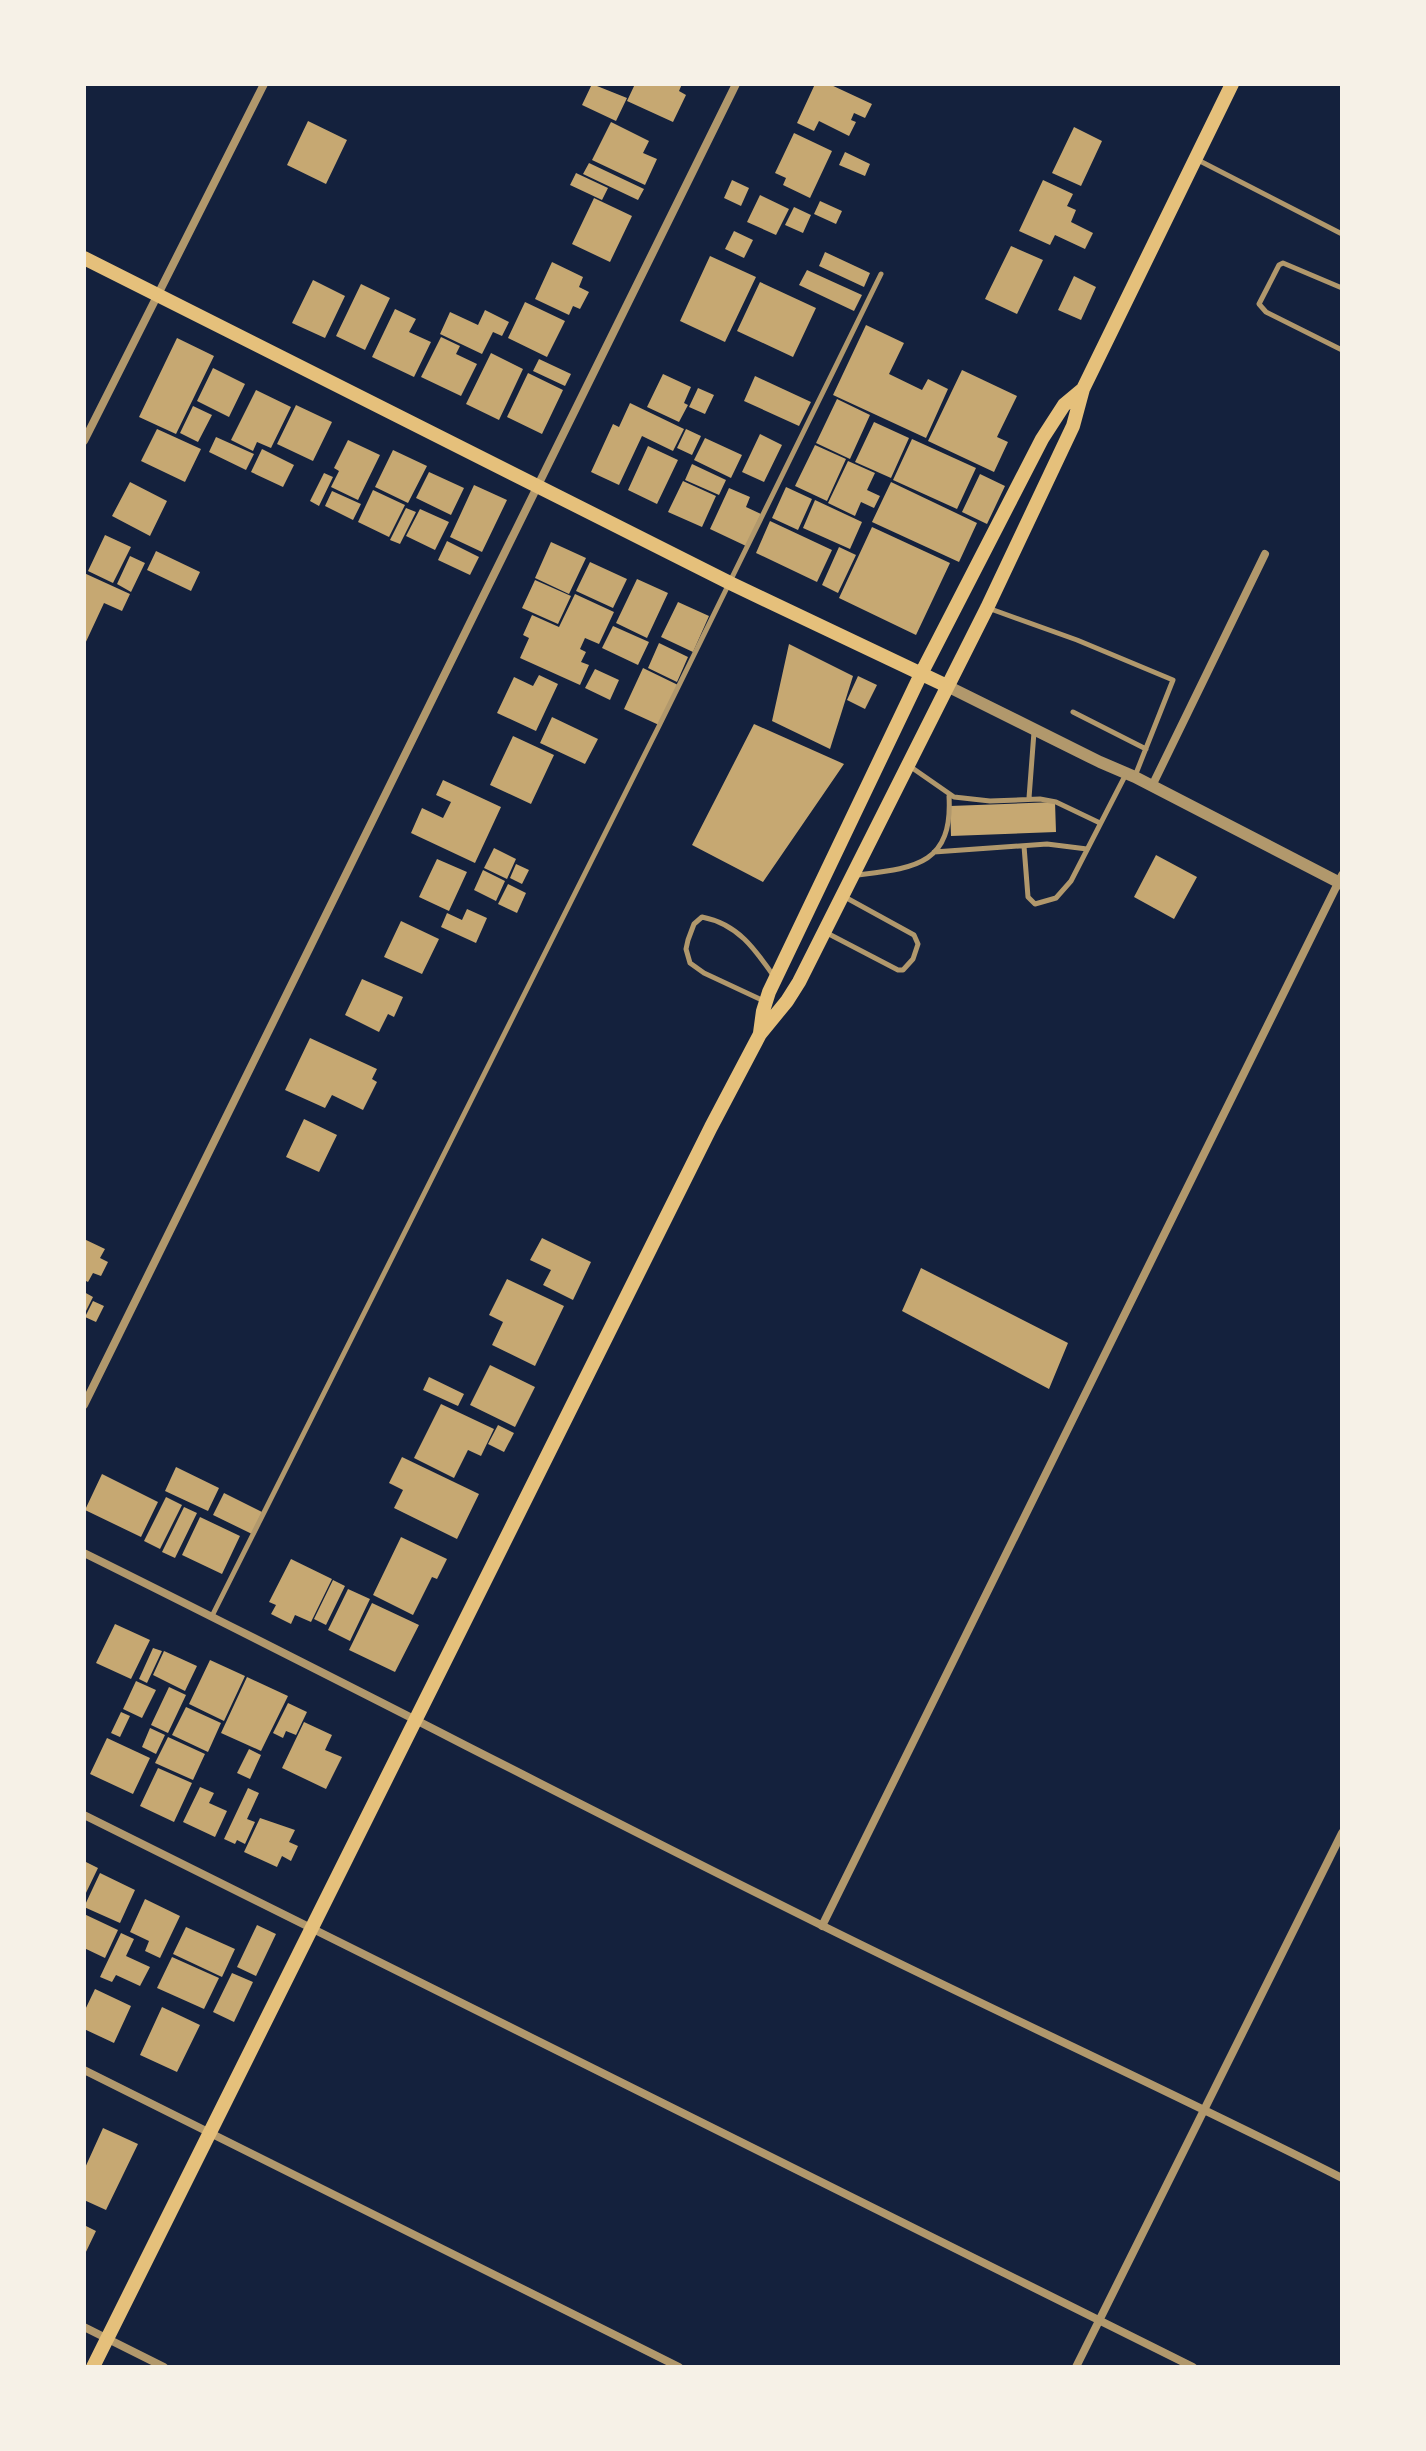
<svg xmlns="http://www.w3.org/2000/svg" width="1426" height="2451" viewBox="0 0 1426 2451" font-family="Ubuntu,sans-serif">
<rect width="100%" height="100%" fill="#14213d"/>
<path fill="#c6a872" d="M592,84L627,98L616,121L582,105Z
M635,84H682L679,91L686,95L673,122L627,101Z
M815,84H829L872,104L865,118L854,113L851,120L856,122L849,136L819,121L814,131L797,123Z
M308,121L347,140L326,184L287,165Z
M611,122L649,141L643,153L657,159L645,185L592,160Z
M1074,127L1102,141L1081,186L1052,173Z
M794,133L832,151L810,198L783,185L786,178L775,173Z
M845,152L870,164L865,176L839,165Z
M589,163L644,189L638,200L583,174Z
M576,173L608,188L602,200L570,185Z
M732,180L749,188L741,206L724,198Z
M1043,180L1073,194L1067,206L1076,210L1071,222L1093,233L1085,249L1055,235L1050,245L1019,231Z
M760,195L789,209L776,235L747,222Z
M594,198L632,216L610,262L572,244Z
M820,201L842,211L836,224L814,214Z
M794,207L811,215L803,233L785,225Z
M734,231L753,240L744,258L725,249Z
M1011,246L1043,260L1017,314L985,299Z
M825,252L870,273L864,287L819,266Z
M710,256L756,277L725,342L680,321Z
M552,262L583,277L579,287L589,292L580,309L573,306L569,315L535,299Z
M807,270L862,295L854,311L799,285Z
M1074,276L1096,287L1081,320L1058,310Z
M313,280L345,296L325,338L292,323Z
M760,282L816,308L793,357L737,331Z
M361,284L390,298L365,350L336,336Z
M525,302L565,321L547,357L508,338Z
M395,309L416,319L409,332L431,342L414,377L372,357Z
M485,310L509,322L502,336L493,332L482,354L440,334L450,312L478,325Z
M866,325L904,343L889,374L922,390L928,379L948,389L926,438L833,395Z
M441,337L460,346L456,354L477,364L461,396L421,377Z
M177,338L214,356L176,434L139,417Z
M491,353L523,369L499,420L466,404Z
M539,359L571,374L565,386L533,371Z
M213,368L245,384L229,417L197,401Z
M962,370L1017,396L997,437L1008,442L994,472L928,441Z
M528,373L563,390L542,434L507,417Z
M663,374L691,387L684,403L688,405L679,422L647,407Z
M755,376L811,402L799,426L744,401Z
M698,388L714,395L705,414L689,407Z
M256,390L291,407L271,448L257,442L253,451L231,440Z
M837,399L870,415L850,459L816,443Z
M630,403L684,429L673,451L642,436L619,485L591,472L613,424L619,427Z
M296,405L332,422L313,461L277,444Z
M193,406L212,415L198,442L180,433Z
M874,422L909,438L891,478L855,462Z
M157,429L201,449L185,482L141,461Z
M686,429L701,436L692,455L677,448Z
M760,434L782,445L764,482L742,472Z
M216,437L254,454L246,470L209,452Z
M705,438L742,455L731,478L694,460Z
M912,439L976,468L957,509L893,480Z
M348,440L380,455L358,500L331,487L339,471L334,468Z
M815,445L846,459L827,501L795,486Z
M648,446L678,460L657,504L628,490Z
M262,449L294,465L283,487L251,472Z
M393,450L427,466L408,503L375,487Z
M848,461L875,473L867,490L880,496L874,508L861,502L855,516L828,503Z
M692,464L726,480L719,495L685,480Z
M429,472L464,488L451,515L416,498Z
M324,473L333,477L319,506L310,501Z
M980,474L1005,486L987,524L962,512Z
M683,481L716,496L702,527L668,512Z
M130,482L167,501L150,536L112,516Z
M891,482L977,523L959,562L872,522Z
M474,485L507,500L482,552L450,537Z
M786,487L812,499L798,530L772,518Z
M729,488L750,497L746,507L761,514L746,546L710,529Z
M373,490L405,505L389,537L358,522Z
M332,491L361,504L353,520L325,506Z
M815,500L862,522L850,549L803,528Z
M406,508L416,512L400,544L390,540Z
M420,509L449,522L435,550L406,536Z
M770,521L832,550L817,582L756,553Z
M872,527L950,563L916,635L839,598Z
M105,535L131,547L113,583L88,571Z
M447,541L479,557L470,575L438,560Z
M551,542L586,558L569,594L535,578Z
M839,547L856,555L838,593L822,585Z
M156,551L200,572L191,591L147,570Z
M130,556L145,563L131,592L117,584Z
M590,562L627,579L613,608L576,591Z
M84,573L130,594L122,611L104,603L84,646Z
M637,579L668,593L647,638L616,623Z
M535,580L571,596L558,624L522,608Z
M575,594L614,612L599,644L585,638L580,649L586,652L581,662L589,665L580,685L520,658L529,638L523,635L532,615L559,627Z
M678,602L709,616L693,652L661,637Z
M613,626L649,642L638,665L602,648Z
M659,643L688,657L677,682L648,668Z
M789,644L853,676L830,749L772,721Z
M643,668L678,685L659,725L624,709Z
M595,669L619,680L610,700L585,688Z
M539,675L558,684L536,731L497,713L514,677L533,686Z
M858,676L877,685L865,709L847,700Z
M552,717L598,739L585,764L540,743Z
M754,724L844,764L763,882L692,845Z
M513,736L554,755L531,804L490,785Z
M443,780L501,807L475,863L411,833L422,808L443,818L451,802L436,795Z
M1055,802L1056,832L951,836L950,806Z
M494,848L516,859L507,879L484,868Z
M1156,855L1197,877L1174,919L1134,897Z
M437,859L467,872L449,911L419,897Z
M516,864L529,870L522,884L510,878Z
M483,870L505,881L496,901L474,890Z
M508,884L526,893L517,913L498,904Z
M467,909L487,918L476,943L441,927L447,913L462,920Z
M401,921L439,939L422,974L384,957Z
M362,979L403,997L394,1017L388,1014L379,1032L345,1015Z
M310,1038L377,1069L372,1079L377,1082L363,1110L332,1095L325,1108L285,1090Z
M304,1119L337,1135L319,1172L286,1157Z
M542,1238L591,1262L573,1300L543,1285L551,1270L530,1260Z
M84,1239L105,1249L100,1258L108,1262L101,1276L93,1273L88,1282L84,1280Z
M921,1268L1068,1343L1049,1389L902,1311Z
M507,1279L564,1306L535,1366L492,1345L503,1322L489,1315Z
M84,1292L93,1297L84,1315Z
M93,1301L104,1306L96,1322L85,1317Z
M490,1365L535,1387L515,1427L470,1405Z
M429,1377L464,1394L458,1406L423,1390Z
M441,1404L494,1429L481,1456L468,1450L454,1478L414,1458Z
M498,1425L514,1433L504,1452L488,1444Z
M402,1457L479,1494L457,1539L394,1508L403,1490L389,1483Z
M176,1467L219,1488L208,1511L165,1491Z
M102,1474L158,1502L141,1537L85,1510Z
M224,1493L262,1512L252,1534L213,1515Z
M166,1497L182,1505L160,1549L144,1541Z
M184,1507L197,1513L175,1558L162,1552Z
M200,1517L240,1536L222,1574L182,1555Z
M401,1537L447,1559L437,1579L432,1577L413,1615L373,1595Z
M291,1559L332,1579L311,1622L295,1615L291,1624L271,1614L276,1605L269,1602Z
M333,1580L345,1586L326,1625L314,1619Z
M348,1589L370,1599L350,1641L328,1630Z
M372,1603L419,1625L395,1672L349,1650Z
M115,1624L150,1640L131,1679L96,1663Z
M153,1648L162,1651L147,1683L139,1679Z
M164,1651L197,1666L185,1691L153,1675Z
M210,1660L245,1676L224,1721L189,1704Z
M247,1677L288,1696L261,1751L221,1733Z
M136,1681L156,1690L142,1718L123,1709Z
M169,1687L186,1695L168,1733L151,1725Z
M288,1703L307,1712L296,1735L286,1731L283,1738L273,1733Z
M186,1707L221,1723L208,1752L172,1735Z
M121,1712L130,1716L120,1737L111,1733Z
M304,1722L332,1735L325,1750L342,1757L326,1789L282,1768Z
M150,1728L165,1735L156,1754L142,1747Z
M168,1737L205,1754L193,1780L155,1763Z
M107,1738L150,1758L133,1794L90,1774Z
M249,1749L261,1755L250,1779L237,1773Z
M158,1768L192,1783L174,1822L140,1806Z
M200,1787L214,1793L209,1803L227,1811L215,1837L183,1822Z
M248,1788L259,1793L247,1819L255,1822L245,1844L237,1840L235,1844L224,1839Z
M260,1818L295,1830L289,1842L298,1846L291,1861L282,1856L277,1867L244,1852Z
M84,1861L98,1868L84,1897Z
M100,1873L135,1890L120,1923L84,1907Z
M145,1899L180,1916L160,1958L145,1951L149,1941L130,1932Z
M84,1914L118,1930L105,1958L84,1948Z
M257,1925L276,1934L256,1976L237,1967Z
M186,1927L235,1949L222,1977L173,1954Z
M121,1933L134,1939L126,1956L150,1967L140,1986L116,1975L112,1982L100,1977Z
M172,1957L219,1978L204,2009L157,1988Z
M232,1973L253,1982L234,2022L213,2012Z
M95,1989L131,2006L114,2043L84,2029V2012Z
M162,2007L200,2025L177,2072L140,2055Z
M103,2128L138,2144L106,2210L84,2200V2170Z
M84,2225L96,2231L84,2256Z"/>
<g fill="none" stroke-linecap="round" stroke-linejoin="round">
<path stroke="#b1986c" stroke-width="5" d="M1196,159L1342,234
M1342,288L1283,263L1279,265L1259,304L1266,312L1342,350
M988,608L1077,640L1173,680L1135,776
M1073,712L1146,749
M908,765L954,797L990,801L1040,799L1056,802L1100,823
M1029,798L1034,732
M1024,846L1028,897L1035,904L1056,898L1071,881L1126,774
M934,852L1047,844L1087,849
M857,875C913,868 953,866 949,796
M825,932L898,970H903L913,959L918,944L914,935L843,896
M764,1001L704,973L690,963L686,949L688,940L694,924L702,917C738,924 755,949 775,978
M212,1616L660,724L881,274"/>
<path stroke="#b1986c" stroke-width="8" d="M84,441L264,84
M1152,786L1265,554
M84,1405L736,84
M84,1553C331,1675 575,1803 821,1925C994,2011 1170,2091 1342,2178
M84,1815L1193,2367
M822,1926L1342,875
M84,2070L679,2367
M84,2327L164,2367
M1076,2367L1342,1833"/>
<path stroke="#b1986c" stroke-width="12" d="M947,686L1100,762L1135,777L1342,884"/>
<path stroke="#e5c07b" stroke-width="14" d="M84,258L730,583L947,686
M760,1033L763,1011L769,992L921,674L1042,439L1064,405L1082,390
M93,2367L711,1127L760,1034L787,1001L799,982L987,608L1073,426L1083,389L1232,84"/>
</g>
<rect width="1426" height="2451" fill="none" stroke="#f6f1e7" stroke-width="172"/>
</svg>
